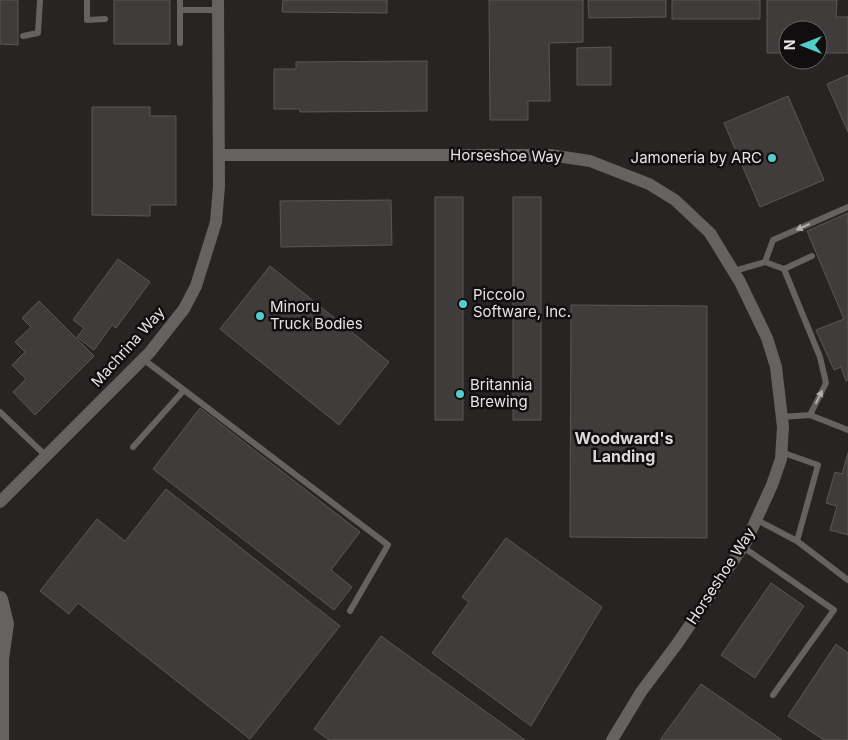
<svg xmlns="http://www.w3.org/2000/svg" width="848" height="740" viewBox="0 0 848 740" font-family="Inter,sans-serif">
<rect width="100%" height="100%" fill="#282424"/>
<path fill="#413c3c" stroke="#5c5757" d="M0,0H18V45L0,44Z
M114,0H170V44H114Z
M283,0H387V13L282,12Z
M489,0H583V42L549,43L550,101H528V120H490Z
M588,0H666V17L589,18Z
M672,0H760V19H672Z
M767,0H837L836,17H848V53H818V30H788V53H767Z
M611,47V85H577V48Z
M427,61V111L300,112V109H274V69H296V62Z
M848,75V132L827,84Z
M788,96L824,180L760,207L724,123Z
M92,107H150V116H176V205H150V216L92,215Z
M435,197H463V420H435Z
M513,197H541V420H513Z
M391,200L392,245L281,247L280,201Z
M848,213V380L846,381L841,367L834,370L816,330L844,319L807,231Z
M118,259L150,282L116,328L112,325L94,350L77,337L84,328L73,320Z
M270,266L389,362L339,425L220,329Z
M39,301L94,356L35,415L13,392L26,379L12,365L25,352L15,342L31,327L22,318Z
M571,305L707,306V538L570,537Z
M200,408L360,532L331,570L352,587L334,610L153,469Z
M848,453V535L830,530L837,506L826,503L835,472L842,474Z
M166,489L340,626L250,739L78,603L69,614L40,591L97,519L125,541Z
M506,538L602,607L531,726L432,653L469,602L462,597Z
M771,583L804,606L755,678L721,655Z
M381,636L525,740H329L314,729Z
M836,644L848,653V740H824L788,716Z
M701,684L782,740H660Z"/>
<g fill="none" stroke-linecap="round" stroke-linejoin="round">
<path stroke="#676262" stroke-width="6" d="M87,0V20L105,19
M180,0V10
M23,36L38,33L40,0
M180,43V10H218
M765,262L773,240L848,207
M784,269L812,256
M734,271L765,262L784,269L820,357L826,383L810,415L781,417
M184,390L388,545L350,611
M0,412L46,456
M810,415L848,430
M133,447L184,390L143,359
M757,520L797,541L818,465L781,452
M797,541L848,580
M743,547L834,610L773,695"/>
<path stroke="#676262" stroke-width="12" d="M219,155H550L590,161L649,184L675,200L710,233L740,282L767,338L776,367L783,427L781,459L772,485L746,542L677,644L641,692L612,740
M0,502L150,352L184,309L196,286L216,222L219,186L218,0"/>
<path stroke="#676262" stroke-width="16" d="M0,599L6,624L1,659V740"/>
</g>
<defs><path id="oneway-solid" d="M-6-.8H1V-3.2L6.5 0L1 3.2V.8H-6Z" transform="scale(1.25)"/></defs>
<g fill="#b3afaf">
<use href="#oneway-solid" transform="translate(803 227) rotate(156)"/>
<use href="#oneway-solid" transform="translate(819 397) rotate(-63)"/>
</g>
<g fill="#53cdca" stroke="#100e0e" stroke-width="2">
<circle cx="772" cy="158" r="5"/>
<circle cx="463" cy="304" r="5"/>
<circle cx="260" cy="316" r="5"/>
<circle cx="460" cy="394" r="5"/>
</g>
<g text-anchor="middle" stroke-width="5" stroke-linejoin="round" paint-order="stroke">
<g font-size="15" fill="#e6e3e3" stroke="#100e0e">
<text transform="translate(506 156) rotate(1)" y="5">Horseshoe Way</text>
<text transform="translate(128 347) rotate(-48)" y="5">Machrina Way</text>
<text transform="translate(721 576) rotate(-57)" y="5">Horseshoe Way</text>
</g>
<g font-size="15" fill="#e6e3e3" stroke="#100e0e" text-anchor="start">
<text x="762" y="163" text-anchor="end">Jamoneria by ARC</text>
<text x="473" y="300">Piccolo<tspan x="473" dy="17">Software, Inc.</tspan></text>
<text x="270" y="312">Minoru<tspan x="270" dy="17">Truck Bodies</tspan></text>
<text x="470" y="390">Britannia<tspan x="470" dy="17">Brewing</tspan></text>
</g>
<g font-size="16" font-weight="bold" fill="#ddd7d7" stroke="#100e0e">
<text x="624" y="444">Woodward's<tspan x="624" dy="18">Landing</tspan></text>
</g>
</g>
<g transform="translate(803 45) rotate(270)"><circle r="24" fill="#100e0e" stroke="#666363"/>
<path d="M0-4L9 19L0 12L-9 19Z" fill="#53cdca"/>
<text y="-8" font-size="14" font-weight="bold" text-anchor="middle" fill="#e6e3e3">N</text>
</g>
</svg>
